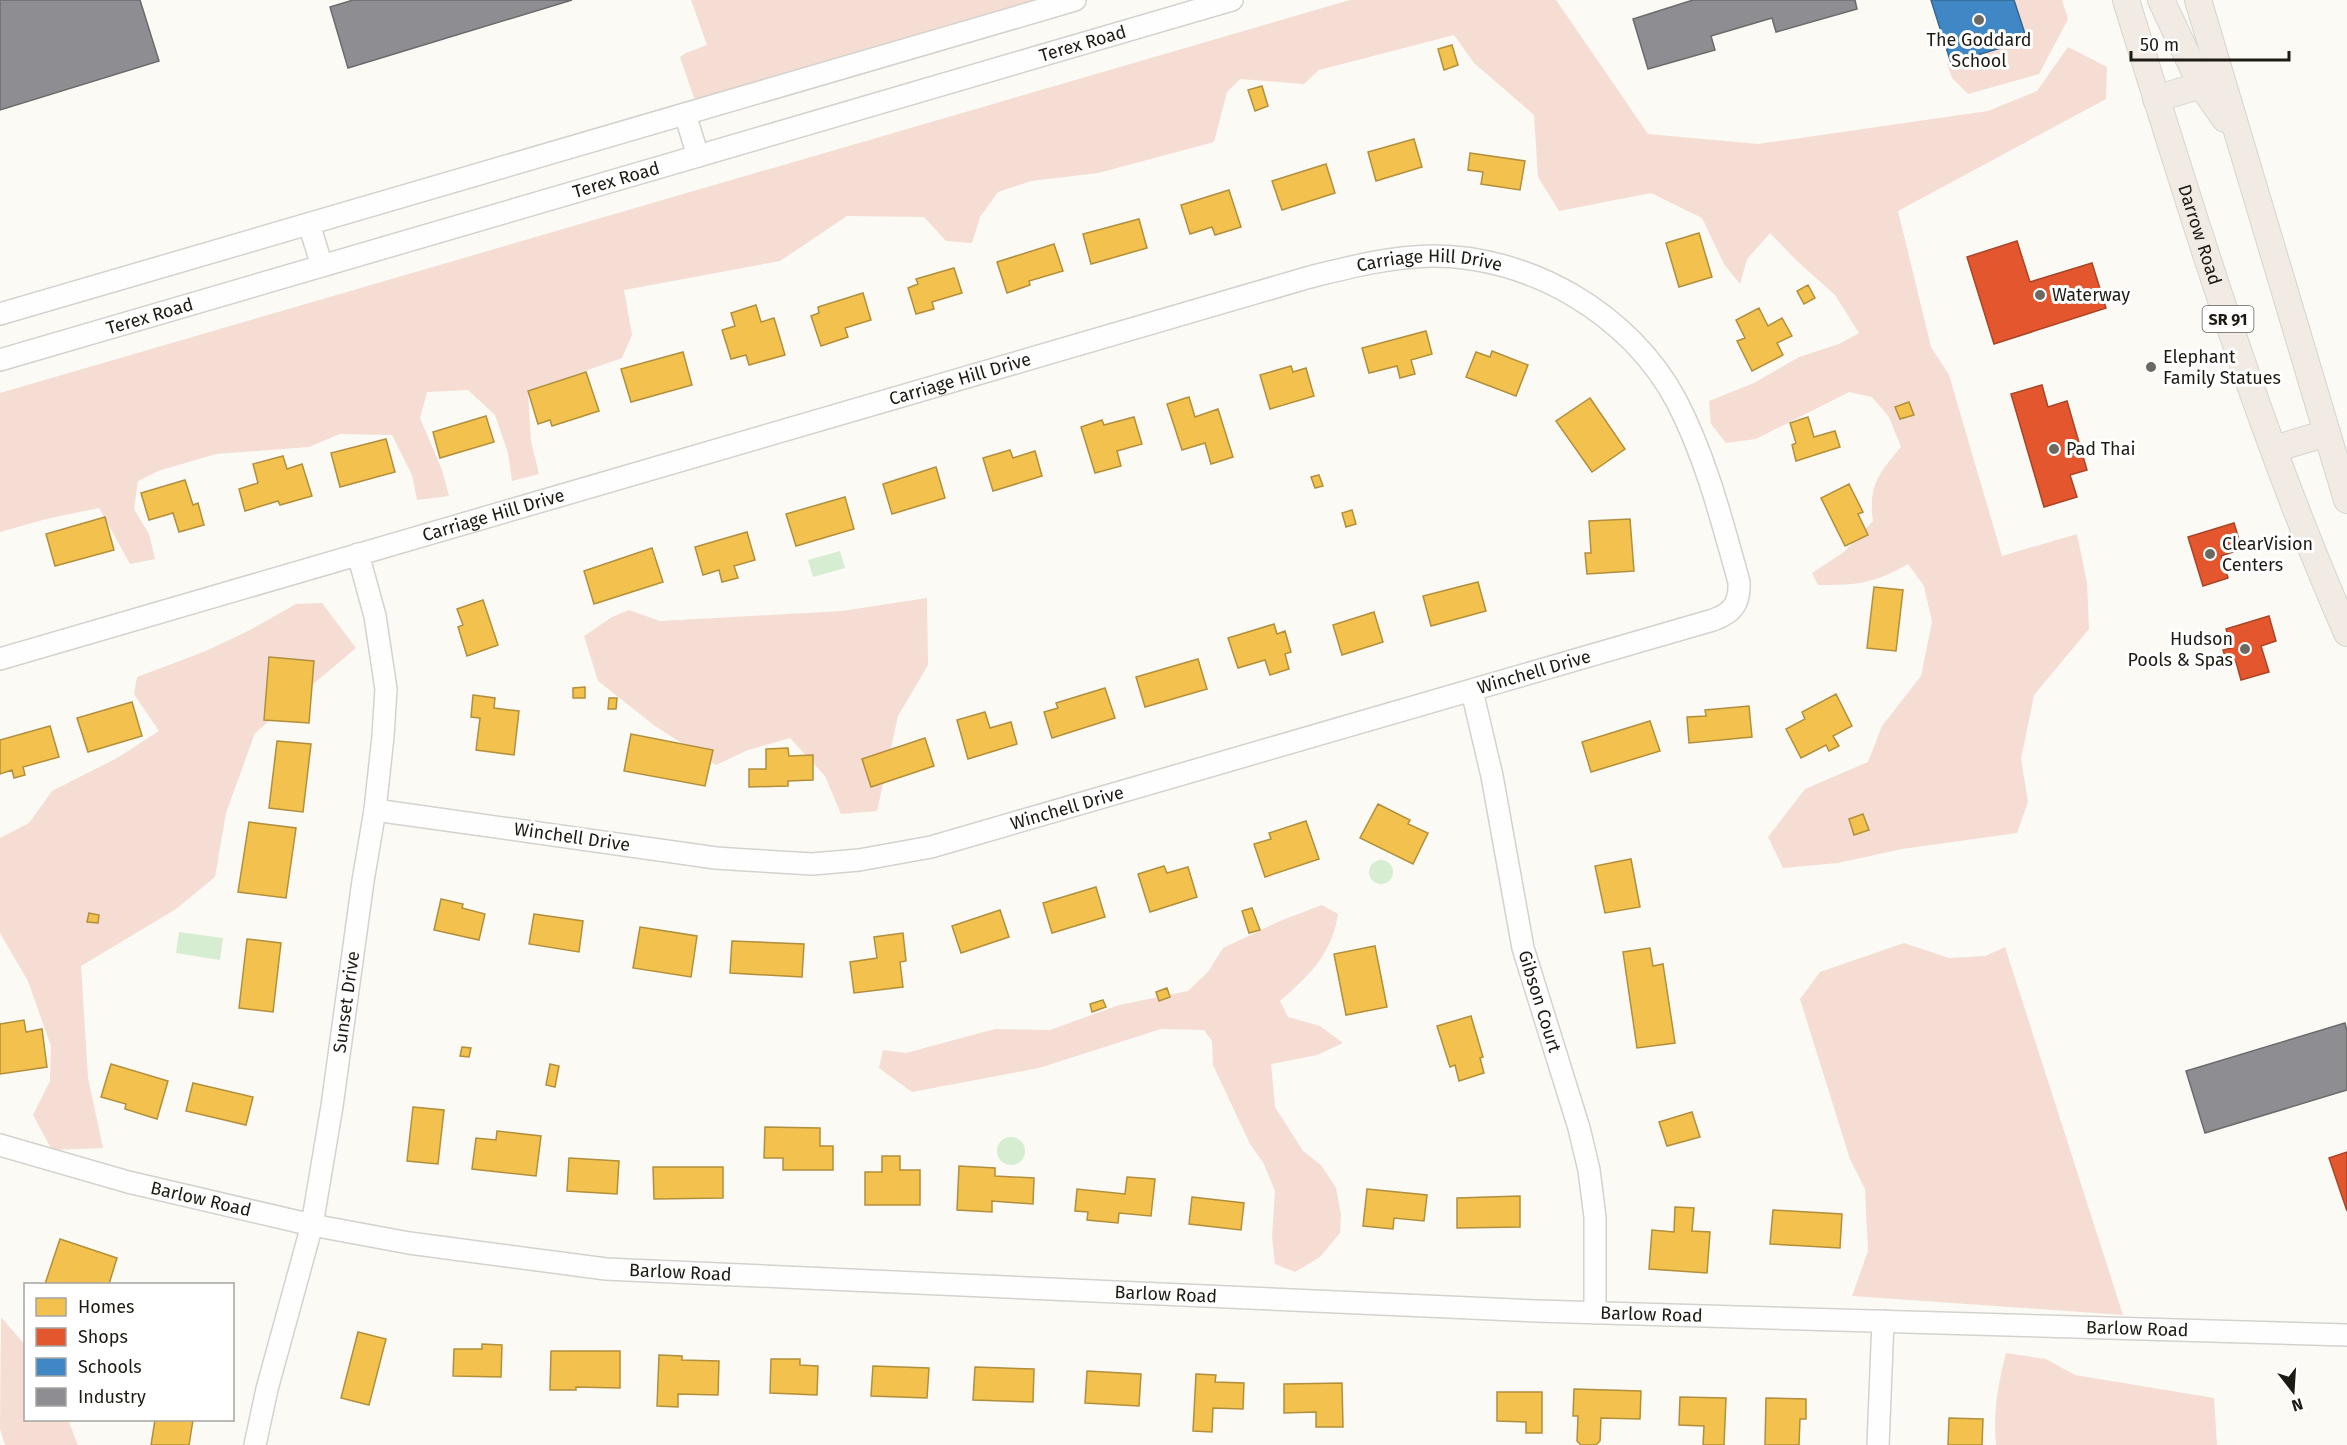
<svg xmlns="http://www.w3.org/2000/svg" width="2347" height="1445" viewBox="0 0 2347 1445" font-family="'Fira Sans',sans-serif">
<rect width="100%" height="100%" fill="#fbfaf5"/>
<path fill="#f5ddd3" d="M691,0H1041L711,97L694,98L680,57L686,53L707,45Z
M1350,0H1556L1648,134L1758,144L1988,111L2037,91L2068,47L2107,67L2106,99L1898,211L1931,347L1949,375L2002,556L2077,534L2087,583L2089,629L2034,695L2021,759L2028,802L2017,833L1902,849L1838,863L1783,868L1768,837L1805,789L1868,762L1882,726L1921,676L1932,622L1924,586L1908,564C1873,584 1857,585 1818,585L1812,573L1844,552L1873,521C1868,486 1879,473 1901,447L1889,417L1872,397L1849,392L1756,439L1726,443L1711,424L1709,401L1754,383L1799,357L1839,344L1859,333L1835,295L1797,261L1770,233L1747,259L1740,284L1724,264L1702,218L1651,193L1559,211L1538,177L1534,115L1474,63L1454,35L1319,70L1304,84L1240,79L1227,92L1214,142L1098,173L1031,181L998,192L980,217L972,243L946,241L924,217L847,216L780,261L624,290L632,335L622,358L528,391L531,441L539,474L512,481L508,453L495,415L468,390L427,392L420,418L442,470L449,496L417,500L412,475L392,435L340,434L309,447L216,454L158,471L138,481L134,509L149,534L155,559L130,564L99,508L46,519L0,532V393Z
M2014,0H2062L2068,19L2039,74L1968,94L1952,78L1947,64L2026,40Z
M927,598L928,665L898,716L877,811L841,814L825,776L790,738L748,750L716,765L655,726L598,681L584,636L612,617L629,610L660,621L842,611Z
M322,603L356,648L255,733L226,813L215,877L176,909L81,966L88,1078L103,1148L52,1150L33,1115L50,1081L51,1046L28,981L0,933V838L29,823L52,791L117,758L159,731L134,694L137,677L206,651L248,631L296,604Z
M1322,905L1338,914C1332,954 1309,976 1280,1001L1288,1017L1320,1026L1343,1043L1317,1055L1271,1064L1275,1107L1303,1151L1321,1165L1336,1188L1341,1214L1340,1233L1320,1257L1295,1272L1275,1264L1272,1237L1275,1191L1264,1164L1250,1144L1213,1065L1212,1041L1204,1030L1161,1029L1039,1068L912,1092L879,1068L883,1050L906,1053L995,1029L1050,1030L1119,1005L1188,991L1208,972L1223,948L1280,921Z
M1904,943L1949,958L1985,956L2005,947L2123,1315L1852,1296L1868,1251L1865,1189L1850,1159L1800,999L1820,972Z
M1,1317L25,1345L26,1420H68L78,1445H5L0,1429Z
M2006,1353L2046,1359L2075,1375L2214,1398L2217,1445H1996C1993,1413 1998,1384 2006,1353Z"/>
<path fill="#d7edd1" d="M840,551L845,568L813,577L808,560Z
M1369 872a12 12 0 1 1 24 0a12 12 0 1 1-24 0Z
M179,932L223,938L220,960L176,953Z
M997 1151a14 14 0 1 1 28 0a14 14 0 1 1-28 0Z"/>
<path fill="#f2c14e" stroke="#b28f3c" stroke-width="1.5" d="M1452,45L1458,65L1444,70L1438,49Z
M1262,86L1268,106L1255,111L1248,90Z
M1414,139L1422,167L1376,181L1368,152Z
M1470,153L1525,161L1520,190L1481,184L1483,172L1468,170Z
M1326,164L1335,193L1282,210L1272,181Z
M1229,190L1241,227L1215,235L1212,227L1190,234L1181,205Z
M1139,219L1147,248L1091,264L1083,234Z
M1699,233L1712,277L1679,287L1666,243Z
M1054,244L1063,271L1029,281L1030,285L1007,293L997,262Z
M954,268L962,293L932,302L934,309L916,314L908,288L918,284L916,279Z
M1808,285L1815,298L1804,304L1797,291Z
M863,293L871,320L845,328L848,337L821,346L811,316L819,313L818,307Z
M756,305L761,322L774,318L785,355L749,365L746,355L731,359L722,330L735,326L731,313Z
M1759,308L1768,326L1782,318L1792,336L1777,343L1783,355L1752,371L1737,341L1745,338L1736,320Z
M1426,331L1432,354L1411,360L1415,374L1400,378L1397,366L1369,373L1362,348Z
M1492,351L1528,365L1516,396L1466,377L1476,352L1490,357Z
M683,352L692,385L631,402L621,369Z
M1291,366L1293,372L1306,368L1314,396L1270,409L1260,375Z
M586,372L599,411L552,426L550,420L538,424L528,391Z
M1189,397L1195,417L1218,409L1233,457L1211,464L1205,443L1182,450L1167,404Z
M1590,398L1625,449L1592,472L1556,421Z
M1909,402L1914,415L1900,419L1895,407Z
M486,416L494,442L440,458L433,432Z
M1134,417L1142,444L1117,451L1121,466L1095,473L1081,427L1102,420L1104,425Z
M1808,417L1814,437L1835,431L1840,447L1796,461L1792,445L1796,443L1790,423Z
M386,439L395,472L340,487L331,453Z
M1010,450L1013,458L1035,451L1042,476L993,491L983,458Z
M283,456L287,469L302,464L312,496L280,505L278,501L245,511L239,489L258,483L253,464Z
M936,467L945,498L892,514L883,484Z
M1319,475L1323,486L1315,488L1311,477Z
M185,480L193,505L198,503L204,525L179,532L173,513L149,520L141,493Z
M1849,484L1863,512L1858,514L1868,535L1845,546L1821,498Z
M845,497L854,529L796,546L786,514Z
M1352,510L1356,524L1346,527L1342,513Z
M105,517L114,550L55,566L46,534Z
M1630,519L1634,571L1587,574L1585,553H1591L1589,521Z
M747,532L755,560L734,566L738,578L722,582L719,570L703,575L695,547Z
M652,548L663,582L594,604L584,571Z
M1478,582L1486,611L1431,626L1423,596Z
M1874,587L1903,590L1896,651L1867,648Z
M483,600L498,645L467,656L458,627L463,625L457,609Z
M1374,612L1383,642L1342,655L1333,625Z
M1274,624L1277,634L1285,631L1291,652L1285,654L1289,669L1270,675L1265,660L1238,668L1228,638Z
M269,657L314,661L309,723L264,720Z
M1198,659L1207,689L1145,707L1136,677Z
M585,687V698H573V688Z
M1105,688L1115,718L1052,738L1044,712L1058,708L1056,703Z
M1836,694L1852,726L1833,736L1839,746L1829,751L1826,745L1801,758L1786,729L1805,719L1802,712Z
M473,695L495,698L494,708L519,711L514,755L476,750L480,718L471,717Z
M609,698H617L616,709H608Z
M132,702L142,736L88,752L77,718Z
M1749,706L1752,737L1689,743L1687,717L1706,716L1705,710Z
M985,712L990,728L1011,722L1017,744L968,759L957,720Z
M1650,721L1660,751L1591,772L1582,742Z
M50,726L59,757L23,767L25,775L14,778L12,770L0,774V740Z
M631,734L713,750L705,786L624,771Z
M925,738L934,766L871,787L862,759Z
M277,741L311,744L303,812L269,808Z
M788,748L789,756L813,755V780L788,781V786L749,787V769H766V749Z
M1378,804L1410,820L1408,824L1428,833L1413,864L1360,838Z
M1863,814L1869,830L1854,835L1849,819Z
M1306,821L1319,859L1265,877L1254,844L1271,839L1269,833Z
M249,822L296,828L286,898L238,892Z
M1631,859L1640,907L1605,913L1595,866Z
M1164,866L1167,873L1188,867L1197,897L1150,912L1138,874Z
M1096,887L1105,917L1052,933L1043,903Z
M441,899L463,904L462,908L485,914L479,940L434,930Z
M1252,908L1260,930L1249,933L1242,911Z
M1000,910L1009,937L961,953L952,926Z
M89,913L99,915L98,923L87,922Z
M534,914L583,921L579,952L529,944Z
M640,927L697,936L691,977L633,968Z
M903,933L906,961L900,962L903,987L854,993L850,962L877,958L874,937Z
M247,939L281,943L273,1012L239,1008Z
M732,941L804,944L802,977L730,973Z
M1375,946L1387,1007L1346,1015L1334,954Z
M1650,948L1653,966L1663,964L1675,1043L1637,1048L1623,952Z
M1167,988L1170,997L1159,1001L1156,992Z
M1103,1000L1106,1007L1092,1012L1090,1004Z
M1471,1016L1483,1057L1480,1058L1484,1073L1459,1081L1455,1065L1450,1067L1437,1026Z
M24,1020L26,1032L42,1029L47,1067L0,1074V1024Z
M462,1047L471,1048L469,1057L460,1056Z
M111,1064L168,1081L157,1119L125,1109L126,1104L101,1097Z
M550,1064L559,1066L555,1087L546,1085Z
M193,1083L253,1097L246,1125L186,1111Z
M413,1107L444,1110L438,1164L407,1161Z
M1692,1112L1700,1137L1667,1146L1659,1122Z
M765,1127L820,1128V1146H833V1170H783V1158H764Z
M497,1131L541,1136L536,1176L472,1169L476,1138L496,1140Z
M882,1156H900V1170H920V1205H865V1172H882Z
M569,1158L619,1161L617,1194L567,1191Z
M959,1166L995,1168V1176L1034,1178L1033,1204L992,1201V1212L957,1210Z
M653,1167H723V1198L654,1199Z
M1127,1177L1155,1179L1151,1216L1119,1213L1118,1223L1087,1220L1088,1212L1075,1211L1077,1189L1125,1194Z
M1367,1189L1427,1195L1424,1221L1394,1218L1393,1229L1363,1226Z
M1520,1196V1227L1457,1228V1198Z
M1192,1197L1244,1203L1241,1230L1189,1224Z
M1675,1207L1694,1208L1692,1231L1710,1232L1707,1273L1649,1269L1652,1230L1674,1232Z
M1773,1210L1842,1214L1840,1248L1770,1244Z
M60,1239L117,1258L109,1284H45Z
M358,1332L386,1339L369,1405L341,1398Z
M482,1344L502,1345L501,1377L453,1376L454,1349H482Z
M551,1351H620V1388L576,1387V1390H550Z
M659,1355L682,1356V1360L719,1361L718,1395L678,1394V1407L657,1406Z
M771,1359H800V1365L818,1366L817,1395L770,1393Z
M873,1366L929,1368L927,1398L871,1396Z
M975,1367L1034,1369L1033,1402L973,1400Z
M1087,1371L1141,1374L1139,1406L1085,1403Z
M1196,1374L1216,1375L1215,1382L1244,1383L1243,1409L1213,1408L1212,1432L1193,1431Z
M1342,1383L1343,1427H1316V1412L1284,1413V1384Z
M1574,1389L1641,1391L1640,1419L1601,1418L1600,1441L1596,1445H1581L1577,1441L1578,1416H1573Z
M1497,1392H1542V1433H1526V1422L1497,1421Z
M1680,1397L1726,1398L1724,1445H1703L1704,1426L1679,1425Z
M1766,1398L1806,1399V1419H1800L1799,1445H1765Z
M1949,1418L1983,1419L1982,1445H1948Z
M155,1420H193L189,1445H151Z"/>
<path fill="#e4572e" stroke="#a94526" stroke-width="1.5" d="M2017,241L2030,282L2092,263L2106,308L1994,344L1967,257Z
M2042,385L2048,407L2067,401L2087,470L2070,475L2077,497L2044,507L2011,394Z
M2234,523L2242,549L2221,556L2228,578L2203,586L2188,537Z
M2269,616L2276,641L2261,646L2269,672L2241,680L2236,662L2228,665L2223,650L2232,648L2226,629Z
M2347,1152V1211L2329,1158Z"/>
<path fill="#3f88c5" stroke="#356790" stroke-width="1.5" d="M1931,0H2014L2027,40L1951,63Z"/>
<path fill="#8d8d92" stroke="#6c6b6c" stroke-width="1.5" d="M0,0H140L159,61L0,110Z
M353,0H572L348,68L330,7Z
M1693,0H1855L1857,9L1776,32L1772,18L1711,36L1715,50L1648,69L1633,19Z
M2345,1023L2347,1031V1090L2205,1133L2186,1071Z"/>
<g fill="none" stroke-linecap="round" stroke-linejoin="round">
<g stroke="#d4d2cc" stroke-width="24">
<g id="minor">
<path d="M685,114L698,156"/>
<path d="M309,224L322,266"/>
<path d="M0,314L1075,0"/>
<path id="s1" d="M0,360L1232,0"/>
<path id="s2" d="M0,659L1310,277C1350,267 1389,257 1431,256C1529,255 1631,314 1677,402C1706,458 1722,521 1739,582C1740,603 1733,613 1713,620L931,847L859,860L812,864L746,860L716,858L375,810"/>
<path id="s3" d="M1472,691L1492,776L1523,948L1579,1128L1589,1170L1595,1217V1313"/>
<path id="s4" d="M0,1145L128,1182L312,1225L409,1243L606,1269L1537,1311L2347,1335"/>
<path id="s5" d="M255,1445L267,1389L312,1225L332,1106L363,881L375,810L383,736L386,689L375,616L358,554"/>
<path d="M1878,1445L1883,1321"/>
</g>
</g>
<g stroke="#d5d4d0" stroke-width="28">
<g id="major">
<path id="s6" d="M2126,0C2192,213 2257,428 2347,633"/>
<path d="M2161,0L2201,85L2225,119"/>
<path d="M2198,0L2347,500"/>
<path d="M2156,99L2201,85"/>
<path d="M2274,449L2327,433"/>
</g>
</g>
<use href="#minor" stroke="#fefefe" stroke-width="21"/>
<use href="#major" stroke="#f1ebe4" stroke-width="26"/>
</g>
<g fill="#6b6962" stroke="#fff" stroke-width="2">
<circle cx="1979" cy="20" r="6"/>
<circle cx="2040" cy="295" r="6"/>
<circle cx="2151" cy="367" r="6"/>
<circle cx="2054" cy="449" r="6"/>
<circle cx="2210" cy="554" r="6"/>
<circle cx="2245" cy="649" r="6"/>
</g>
<g text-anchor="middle" stroke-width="6" stroke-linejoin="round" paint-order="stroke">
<rect fill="#fff" stroke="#625f5a" stroke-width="1.5" x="2202.5" y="306" width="51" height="26" rx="4.5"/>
<g font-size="16" font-weight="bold" fill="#1e1b13">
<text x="2228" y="325">SR 91</text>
</g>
<g font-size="18" fill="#1e1b13" stroke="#fff" text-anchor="start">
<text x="1979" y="46" text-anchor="middle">The Goddard<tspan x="1979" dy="21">School</tspan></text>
<text x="2052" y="301">Waterway</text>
<text x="2163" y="363">Elephant<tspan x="2163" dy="21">Family Statues</tspan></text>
<text x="2066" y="455">Pad Thai</text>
<text x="2222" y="550">ClearVision<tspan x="2222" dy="21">Centers</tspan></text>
<text x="2233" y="645" text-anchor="end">Hudson<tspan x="2233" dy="21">Pools &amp; Spas</tspan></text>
</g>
<g font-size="18" fill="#1e1b13" stroke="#fff">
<text dy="6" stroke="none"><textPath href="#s1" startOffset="1128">Terex Road</textPath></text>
<text dy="6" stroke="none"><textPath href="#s1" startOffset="642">Terex Road</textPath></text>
<text dy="6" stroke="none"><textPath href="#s6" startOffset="246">Darrow Road</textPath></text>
<text dy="6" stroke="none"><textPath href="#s2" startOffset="1486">Carriage Hill Drive</textPath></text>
<text dy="6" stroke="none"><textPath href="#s1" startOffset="156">Terex Road</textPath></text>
<text dy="6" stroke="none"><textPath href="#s2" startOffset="1000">Carriage Hill Drive</textPath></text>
<text dy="6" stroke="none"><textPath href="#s2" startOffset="514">Carriage Hill Drive</textPath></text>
<text transform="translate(1534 672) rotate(-16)" y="6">Winchell Drive</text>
<text transform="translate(1067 808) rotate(-16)" y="6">Winchell Drive</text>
<text transform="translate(572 837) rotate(8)" y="6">Winchell Drive</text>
<text dy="6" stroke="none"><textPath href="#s5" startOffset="453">Sunset Drive</textPath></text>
<text dy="6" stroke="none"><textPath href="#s3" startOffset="318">Gibson Court</textPath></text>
<text dy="6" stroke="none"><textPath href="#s4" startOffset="208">Barlow Road</textPath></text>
<text dy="6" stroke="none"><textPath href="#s4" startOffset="694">Barlow Road</textPath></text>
<text dy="6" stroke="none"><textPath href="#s4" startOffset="1180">Barlow Road</textPath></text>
<text dy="6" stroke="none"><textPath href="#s4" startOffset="1666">Barlow Road</textPath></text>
<text dy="6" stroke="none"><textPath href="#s4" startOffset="2152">Barlow Road</textPath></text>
</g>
</g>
<rect x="24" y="1283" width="210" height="138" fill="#ffffff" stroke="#a5a4a1" stroke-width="1.5"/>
<rect x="36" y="1298" width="30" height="18" fill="#f2c14e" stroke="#a5a4a1" stroke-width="1.5"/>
<text x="78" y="1313" font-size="18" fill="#1e1b13">Homes</text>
<rect x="36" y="1328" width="30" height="18" fill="#e4572e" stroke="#a5a4a1" stroke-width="1.5"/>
<text x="78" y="1343" font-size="18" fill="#1e1b13">Shops</text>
<rect x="36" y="1358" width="30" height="18" fill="#3f88c5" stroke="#a5a4a1" stroke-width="1.5"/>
<text x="78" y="1373" font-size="18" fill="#1e1b13">Schools</text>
<rect x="36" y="1388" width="30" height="18" fill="#8d8d92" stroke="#a5a4a1" stroke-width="1.5"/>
<text x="78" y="1403" font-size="18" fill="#1e1b13">Industry</text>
<g transform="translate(2293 1391) rotate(163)" stroke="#ffffff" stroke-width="4.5" paint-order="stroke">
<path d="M0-4.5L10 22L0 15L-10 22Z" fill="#1e1b13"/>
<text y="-9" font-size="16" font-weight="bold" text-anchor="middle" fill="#1e1b13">N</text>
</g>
<path d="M2131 51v9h158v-9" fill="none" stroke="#1e1b13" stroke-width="3"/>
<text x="2140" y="51" font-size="18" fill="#1e1b13" stroke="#ffffff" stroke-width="4.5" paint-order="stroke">50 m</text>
</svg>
